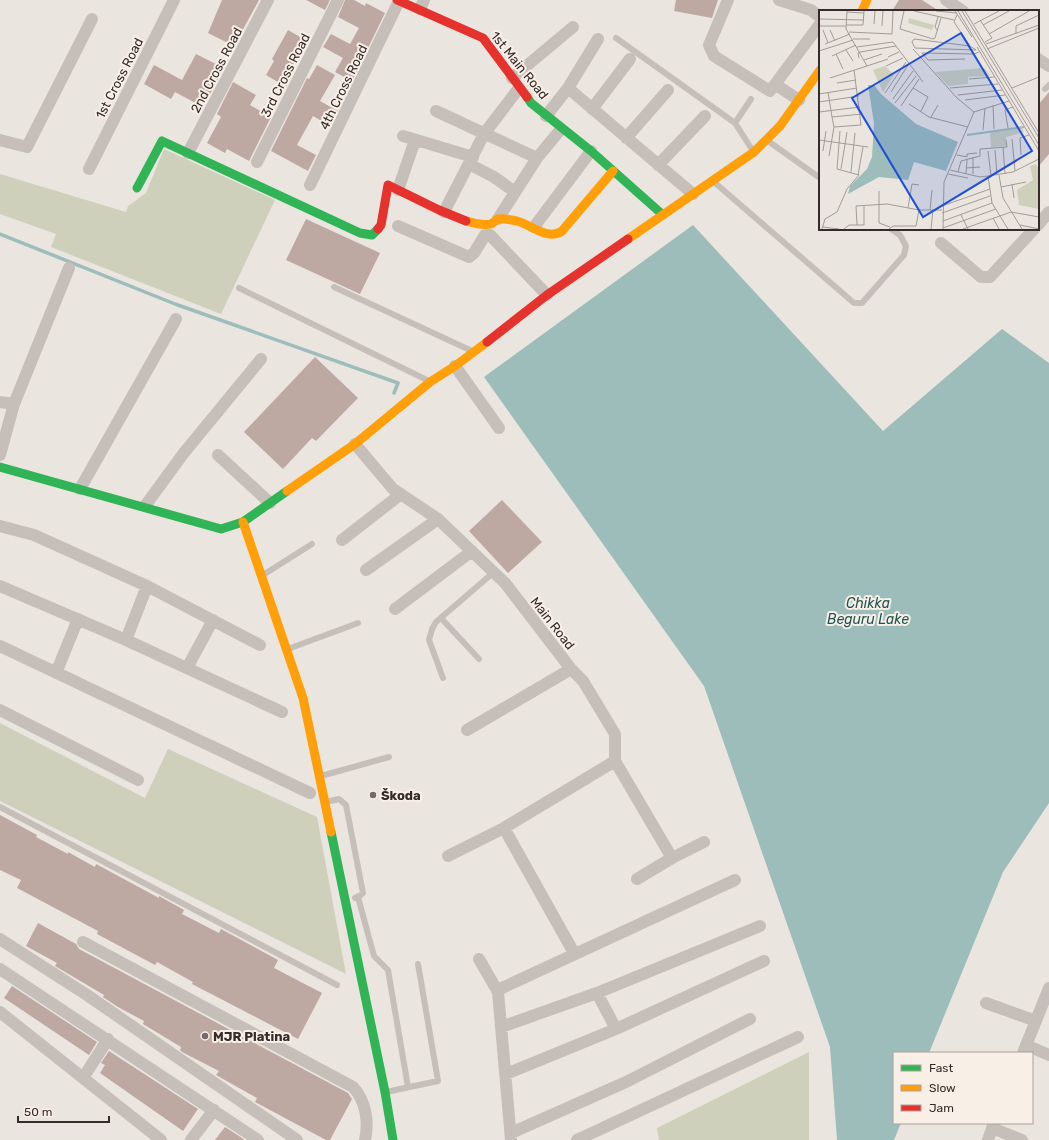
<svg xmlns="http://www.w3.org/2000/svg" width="1049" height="1140" viewBox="0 0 1049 1140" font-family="Rubik,sans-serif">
<rect width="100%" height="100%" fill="#ebe5e0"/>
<path fill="#ced0bb" d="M164,149L275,200L221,314L51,247L56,234L0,214V174L126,212L128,206L146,193Z
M0,723L145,798L168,749L317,817L346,974L0,801Z
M809,1052V1140H659L657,1128Z"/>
<path fill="#9dbdba" d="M693,225L883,431L1002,329L1049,363V803L1003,872L929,1053H894V1123H901L894,1140H837L830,1047L704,686L484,377Z"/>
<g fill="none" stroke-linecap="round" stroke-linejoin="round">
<path stroke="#9dbdba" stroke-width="3.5" d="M0,234L175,304L398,383L394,393"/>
</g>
<path fill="#bea8a2" d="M222,0H259L234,46L208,33Z
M306,0H330L325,10Z
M345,0H354L365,6L366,3L385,13L352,81L335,72L343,58L323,47L331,34L350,44L359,28L338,17Z
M676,0H718L712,18L674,11Z
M899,0H922L939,11H892Z
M288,30L307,41L290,71L293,72L286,87L266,75L274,61L272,59Z
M196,54L224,68L203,107L175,92L171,99L144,84L154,65L182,80Z
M317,65L335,75L320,101L338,111L330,126L313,116L297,145L316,155L308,171L271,151L307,78L309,79Z
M233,82L256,95L250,105L271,117L249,161L227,149L225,153L207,143L221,117L217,114Z
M1049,92V154L1038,167V105Z
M306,219L380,253L360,294L286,260Z
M315,357L358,398L316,441L312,438L283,469L244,432Z
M502,500L542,542L508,573L469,531Z
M0,815L37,835L36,837L68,854V852L95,867L96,864L159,898V896L184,910L182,914L219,933L221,929L278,960L274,968L322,993L298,1039L192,984L193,982L157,962L155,965L97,934L98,931L17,888L21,880L0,870Z
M38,923L76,944L79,949L348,1093L352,1099L330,1140H326L255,1102L257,1098L216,1075L219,1071L182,1052L180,1050L181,1047L143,1024L144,1021L118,1007L103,997L104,995L55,966L57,963L26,946Z
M12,986L97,1042L89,1055L4,998Z
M109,1051L198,1109L183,1131L100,1073L105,1065L101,1063Z
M225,1127L242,1138L244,1140H215Z"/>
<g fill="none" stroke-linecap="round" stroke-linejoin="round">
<path stroke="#c5beb9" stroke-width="6" d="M616,38L735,123L753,151
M1045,89L1049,85
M735,123L751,99
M768,141L820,178
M714,182L854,303H862L904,255L906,246L900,235L891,229
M334,287L472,351
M239,288L429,381
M263,575L312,544
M441,618L479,659
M288,649L358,623
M443,678L429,640L432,629L436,622L494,572
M321,776L389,757
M326,802L339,799L346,805L363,893L361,895L355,898
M0,807L337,985
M358,897L374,956L388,970L408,1087
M386,1092L438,1081L418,964"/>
<path stroke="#c5beb9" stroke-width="12" d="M728,0L709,45L714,56L770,91L820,24
M779,0L811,10L820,17
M946,0L963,11
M420,9L424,0
M1038,59L1049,66
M512,78L573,27
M776,85L799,100
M568,88L693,194
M592,109L630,59
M436,111L537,158
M546,116L568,88L598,39
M403,136L473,157
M626,138L668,90
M0,140L27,147L92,19
M188,153L268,0
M257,162L338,0
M469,164L494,177L515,192
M658,165L705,116
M89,169L174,0
M310,185L399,1
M398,190L415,140
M444,212L484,134L519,88
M498,219L537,158L561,129
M1038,225L1049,212
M398,226L469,257L474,253L485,235H490L547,295
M534,227L591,151
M941,243L981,277H990L1034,229
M455,366L499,428
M0,402L14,404L69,268
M355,444L393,489L438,519L505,583L571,669L583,681L615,734V761L672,858
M0,455L14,404
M218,455L270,503
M80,489L176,319
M145,506L183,454L261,359
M0,526L34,535L147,586L260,645
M342,540L401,494
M366,570L438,519
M0,586L126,640L282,712
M395,609L472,551
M126,640L147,586
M0,646L310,793
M187,668L213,620
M56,673L78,619
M0,710L138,780
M467,730L571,669
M448,856L504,828
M637,879L672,858L704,842
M0,939L87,995L297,1140
M83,942L353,1087C366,1101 369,1122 365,1140
M574,953L504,828L615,761
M479,959L498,992L511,1140
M0,969L258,1140
M498,992L502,988L735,880
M597,993L616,1029
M986,1003L1036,1021
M0,1012L161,1140
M501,1027L597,993L760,926
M1026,1045L1049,1055
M1023,1053L1049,988
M506,1074L616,1029L764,961
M83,1078L108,1039
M992,1128L1022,1140
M511,1133L626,1082L750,1019
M191,1140L214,1110
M577,1140L798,1037
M988,1140L994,1123"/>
<path stroke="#30b455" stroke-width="9" d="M527,97L531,103L591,151L663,215
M137,188L162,141L360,233L372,235L378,229
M0,467L221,529L243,522L287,491
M331,832L385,1092L393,1140"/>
<path stroke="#ff9f0a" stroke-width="9" d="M862,11L867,0
M466,221C473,223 483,226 491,224C493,223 496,220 498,219C503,218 512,220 517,221C532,225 548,241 562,231L613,171
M628,239L754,152L780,126L820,70
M287,491L355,444L430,382L455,366L487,342
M243,522L303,698L331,832"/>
<path stroke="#e5322d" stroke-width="9" d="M397,0L483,38L527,97
M378,229L381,225L388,185L439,210L466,221
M487,342L547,295L628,239"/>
</g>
<g fill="#756c68" stroke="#f8efe7" stroke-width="1.5">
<circle cx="373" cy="795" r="4"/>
<circle cx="205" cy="1036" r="4"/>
</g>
<g text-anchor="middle" stroke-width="4" stroke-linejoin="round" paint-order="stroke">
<g font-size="13" fill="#352b28" stroke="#f8efe7">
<text transform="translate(520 65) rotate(51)" y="5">1st Main Road</text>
<text transform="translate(216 70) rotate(-62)" y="5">2nd Cross Road</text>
<text transform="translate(285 75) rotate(-63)" y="5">3rd Cross Road</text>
<text transform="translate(119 78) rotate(-63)" y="5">1st Cross Road</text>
<text transform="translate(343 87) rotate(-64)" y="5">4th Cross Road</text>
<text transform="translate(553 623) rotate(52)" y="5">Main Road</text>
</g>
<g font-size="13" font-weight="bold" fill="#352b28" stroke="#f8efe7" text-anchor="start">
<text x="381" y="800">Škoda</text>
<text x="213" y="1041">MJR Platina</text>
</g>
<g font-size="14" font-style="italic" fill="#1f5453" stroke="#f8efe7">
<text x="868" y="608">Chikka<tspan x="868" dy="16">Beguru Lake</tspan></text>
</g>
</g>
<g transform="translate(819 10)">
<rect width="220" height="220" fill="#ebe5e0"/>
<path d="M90,8L115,15L113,20L89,13ZM66,56L75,65L64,82L54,60ZM166,58L171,66L149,67V74L129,76L116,62ZM203,118L205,122L187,127V136L172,138L171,122ZM217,154L220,160V199L200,195L198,180L214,170L211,156Z" fill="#ced0bb"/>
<path d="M49,75H55L62,84L97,114L139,132L127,161L95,152L89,170L60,167L29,184L31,176L48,159L53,147L55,113Z" fill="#9dbdba"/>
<path fill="none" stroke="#9dbdba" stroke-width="2" d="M148,125L205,117"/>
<path fill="none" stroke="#a29b96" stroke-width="1" d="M85,1L81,19L114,29L116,28L122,8M95,1L135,10M117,1L138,3M136,1L153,27M139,1L220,135M143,1L220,128M146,1L220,123M28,2L45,3M138,5L135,12L151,36L157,40M1,9L44,10M161,10L173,28L166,32M55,14L56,1M155,14L180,1M27,15H44L45,1M164,15L190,1M1,16H27M63,16L64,1M4,20L9,33M11,20L16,31M119,21L116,17L119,7M30,22L73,24M73,24L74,1M170,24L210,1M197,24V16L220,5M34,29H51M6,34L31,24M167,34L220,15M151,36L95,29L93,32L96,38L157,40M38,37L74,32L104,72M158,37L220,141M94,39L138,88L155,102M168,39L220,18M27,40L34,51M0,41L34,30M17,44L24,59M13,46L37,35M69,47L80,42M40,48L39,43L41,42L77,36M146,49L109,50L103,43L155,44L160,42M45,50L63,44M48,56L69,49M67,56L84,48M11,68L48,56L27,19L28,1M150,69L175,67M18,73L37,70M94,78L109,87L102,101M131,78L179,74M193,78L220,67M9,82L13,107L43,104M72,82L89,55M66,83L87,52M0,84L38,78M139,85L183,80M74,89L94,61M146,90L186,85M0,92L40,86M76,93L97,66M90,94L110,107L149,117M174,95L175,119M82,96L100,69M0,102L41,97M112,107L119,95M15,117L42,115L35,60M189,118L186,100L194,97M164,120L166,98M193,129L196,161M0,130L49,137M184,137L186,164M176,140L178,165M4,141L7,121M169,141L172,166M138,145L148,147V144L158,143M202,145L201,128L210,125M10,146L15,117L13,107M147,158L161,157M22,159L28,122M131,160L161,167L169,166L194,162L220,149M32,162L36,123M139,162L142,151L161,146V139L188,137L187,130M147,163L148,150M129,164L149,168M154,164V147M39,165L44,137M180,165L184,188L203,219M169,166L173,193L189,219M193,174L195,188M182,177L207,172M60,181V213L71,217M123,196L171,179M89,198L93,174L100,175M111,200L113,180M123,203L171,186M142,205L149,219M174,208L180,219M124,211L173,193M38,215L37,196L68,194L100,200M201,215L220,219M4,217L20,219M124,218L177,199M3,219L6,209L18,202L28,179L40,165L18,159L21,121M25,219L30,215H45V195M70,219L74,216H97L100,200H123M112,219L114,200M124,219L125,172L155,102L190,91M144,219L192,202L220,207"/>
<path fill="#1d4ed8" fill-opacity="0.15" stroke="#1d4ed8" stroke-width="2" d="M142,23L213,141L104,207L33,88Z"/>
<rect width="220" height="220" fill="none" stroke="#352b28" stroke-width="2"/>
</g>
<rect x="893" y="1052" width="140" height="72" fill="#f8efe7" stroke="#aaa19b"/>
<rect x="901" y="1065" width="20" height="6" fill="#30b455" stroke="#aaa19b"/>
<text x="929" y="1072" font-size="12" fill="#352b28">Fast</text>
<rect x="901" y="1085" width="20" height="6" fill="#ff9f0a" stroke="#aaa19b"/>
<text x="929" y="1092" font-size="12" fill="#352b28">Slow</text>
<rect x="901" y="1105" width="20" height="6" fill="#e5322d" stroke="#aaa19b"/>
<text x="929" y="1112" font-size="12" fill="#352b28">Jam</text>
<path d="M18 1116v6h91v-6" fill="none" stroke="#352b28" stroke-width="2"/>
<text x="24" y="1116" font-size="12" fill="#352b28" stroke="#f8efe7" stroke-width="3" paint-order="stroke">50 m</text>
</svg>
